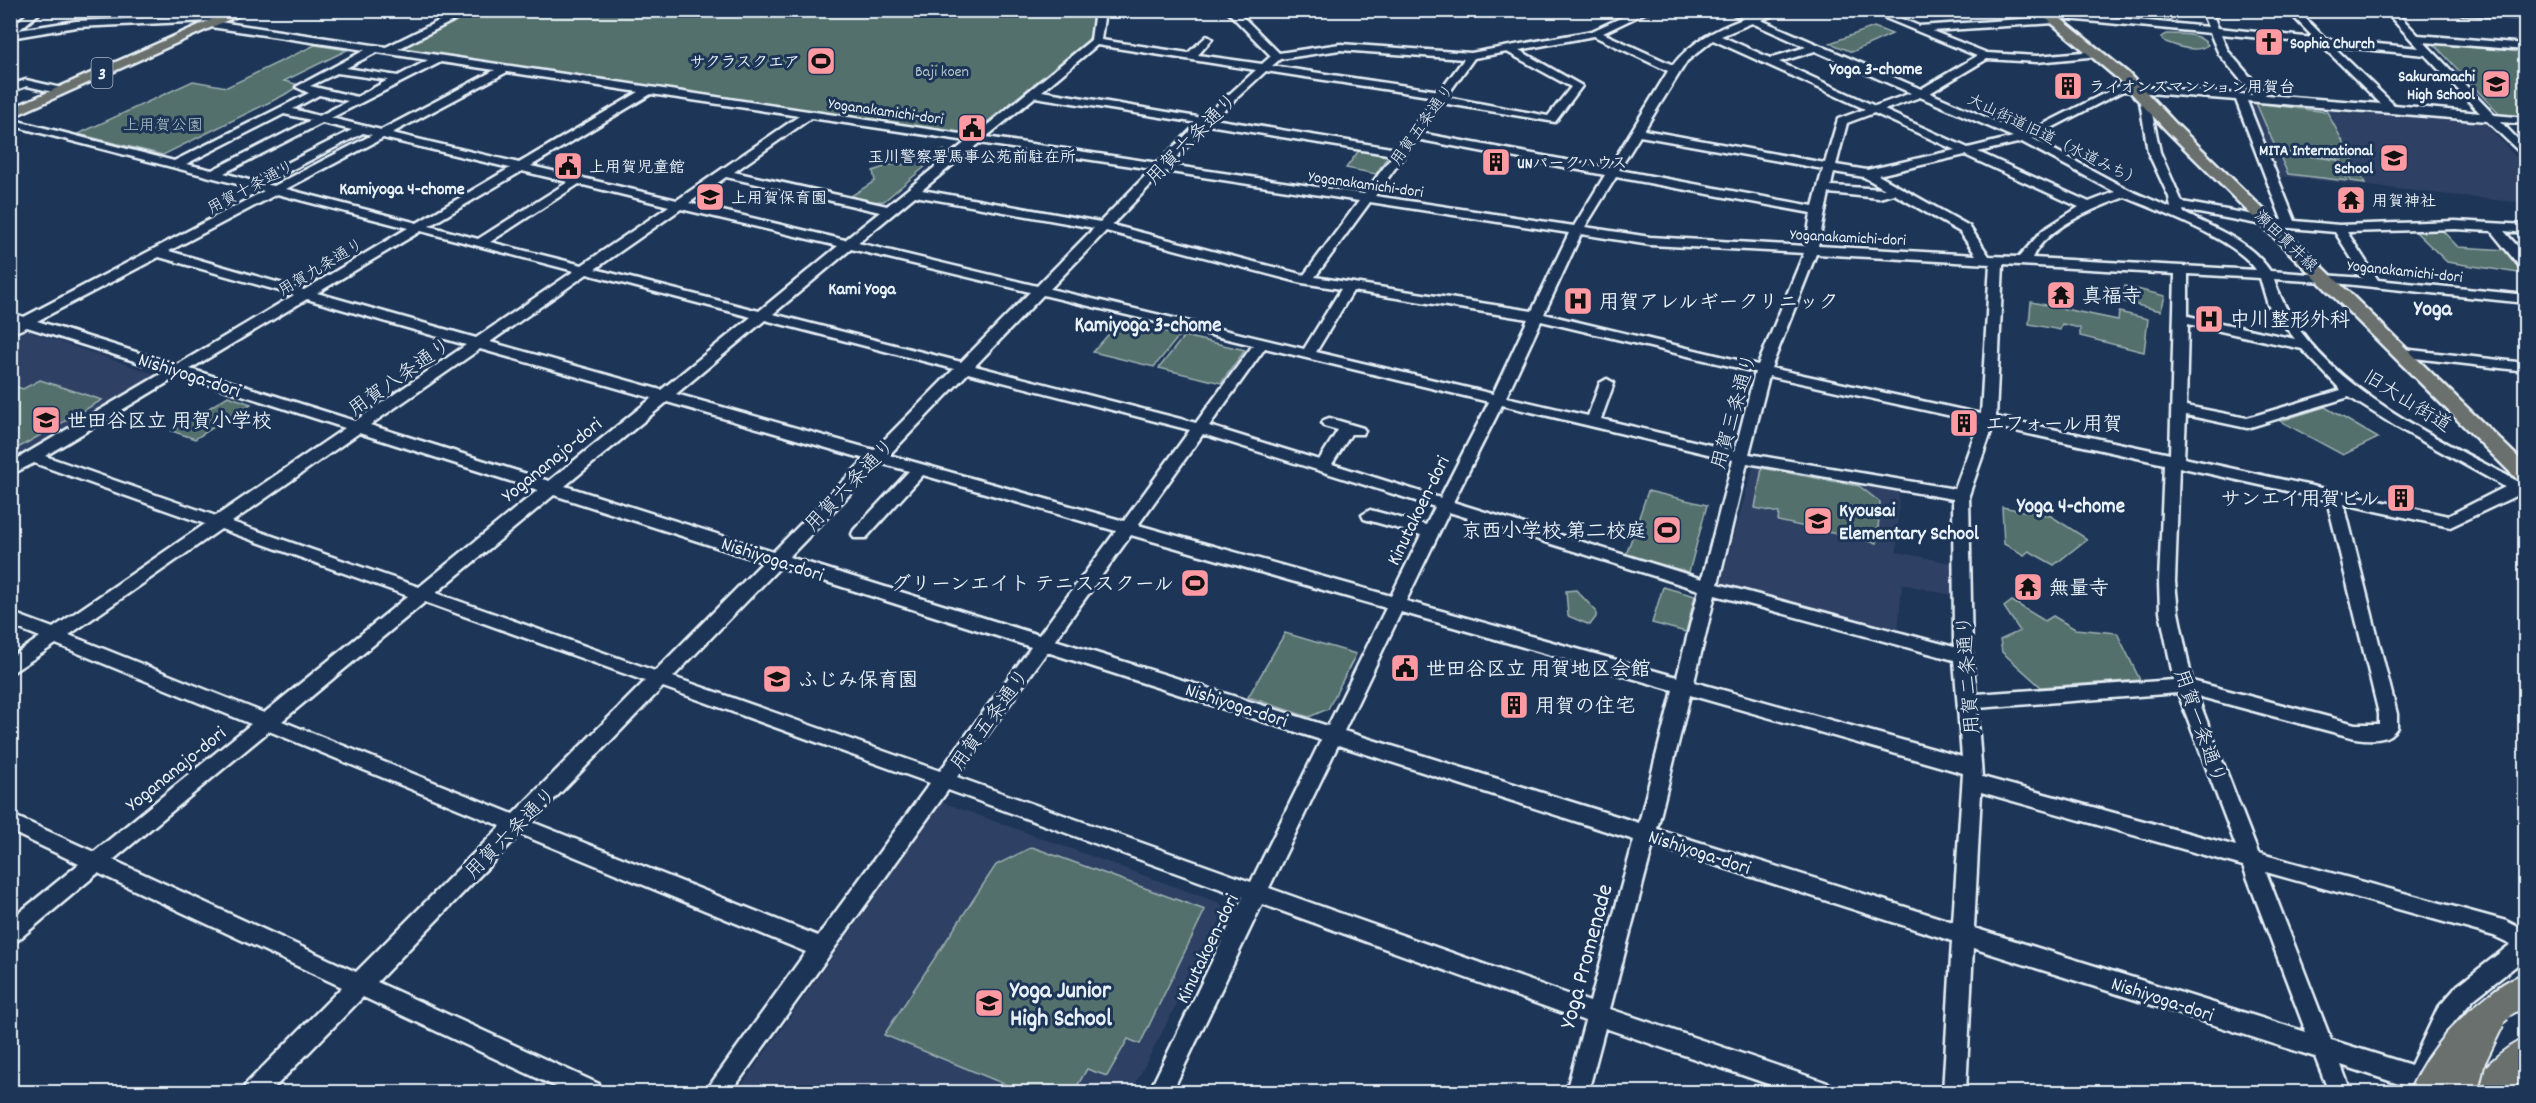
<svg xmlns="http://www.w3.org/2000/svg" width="2536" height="1103" viewBox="0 0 2536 1103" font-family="Dekko,'Klee One',sans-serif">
<rect width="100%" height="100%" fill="#1d3557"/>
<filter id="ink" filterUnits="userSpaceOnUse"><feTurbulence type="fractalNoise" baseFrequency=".0167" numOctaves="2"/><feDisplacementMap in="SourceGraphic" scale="12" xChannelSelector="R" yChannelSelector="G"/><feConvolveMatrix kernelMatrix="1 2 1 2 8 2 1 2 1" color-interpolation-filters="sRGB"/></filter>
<g filter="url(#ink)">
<path fill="#2f4164" d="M2247,101L2482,120L2525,167V206L2522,203L2278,176Z
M22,329L155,374L154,378L11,463V336Z
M1758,465L1899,490L1897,552L1951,563V595L1902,584L1898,633L1727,587L1721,582L1753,467Z
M942,802L1220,903L1224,913L1131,1092H737Z"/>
<path fill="#536f6d" stroke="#9eb0b2" stroke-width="1.5" d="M476,11H1093L1091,34L1087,41L981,127L968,124L959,133L400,49V47Z
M2127,11H2173L2177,17C2165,26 2136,24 2125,15Z
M1874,27L1892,34L1852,52L1830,43Z
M2167,34C2181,34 2200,33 2208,45C2195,54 2177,46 2163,41L2161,37Z
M2434,44L2525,52V118L2500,115Z
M315,45L347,50L284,81L300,85L284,95L163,155L78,134L193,81L227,87Z
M2256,103L2327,112L2365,183L2351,181L2340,159L2277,151Z
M1360,149L1389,154L1376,174L1346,168Z
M945,150L884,201L870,202L851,196L875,181L873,171L889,165L916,164L932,154Z
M2278,152L2337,160L2348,181L2288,174Z
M2439,227L2458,247L2508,250L2525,274L2447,262L2413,229Z
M2125,286L2165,296L2161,311L2121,301Z
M2031,302L2118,320L2119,312L2148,319L2144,352L2080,336V328L2062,324L2060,330L2029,324Z
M1120,321L1180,335L1154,367L1093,352Z
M1184,336L1245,350L1221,383L1159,368Z
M40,380L102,400L11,452V385L23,389Z
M228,396L251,404L195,439L172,431Z
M2325,407L2378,438L2343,455L2280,421Z
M1762,468L1859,486L1880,502L1877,543L1778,521L1779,513L1755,508Z
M1648,491L1707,505L1689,572L1626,555Z
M2002,507L2051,516L2087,539L2054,565L2029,551L2024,555L2004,544Z
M1663,587L1695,596L1686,632L1652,623Z
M1576,590L1596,611V617L1590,625L1568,616L1566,591Z
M2012,601L2045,621L2053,616L2075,629L2117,633L2140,680L2041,687L2002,652L2000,640L2020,631L2004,607Z
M1285,633L1356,654L1328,709L1309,717L1248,697Z
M1032,847L1205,910L1140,1044L1128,1039L1107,1076L1087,1069L1076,1088H1064L1050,1092H1024L884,1035L996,865Z"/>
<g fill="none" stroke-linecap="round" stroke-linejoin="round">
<g stroke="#e8f1f8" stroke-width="5">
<path id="minor" d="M32,10H43L19,30L76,21L222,15L227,18L225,20L213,21L386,47L461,10H474L398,49L974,136L1091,40L1095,10H1105L1101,40L1188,53L1207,36L1212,39L1198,55L1262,64L1271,56L1226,10H1236L1279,53L1340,44L1471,53L1592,31L1638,10H1651L1603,33L1673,65C1691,42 1716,29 1743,19L1726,10H1739L1753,16L1771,10H1786L1761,20L1921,89L1977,56L1866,10H1880L1919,26L2051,17L2042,14L2047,11L2208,27L2201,10H2211L2218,28L2314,38L2287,10H2297L2326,39L2419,48L2384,10H2394L2418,35L2526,44V50L2424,42L2494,115L2526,118V124L2501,122L2526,148V158L2487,121L2247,101L2295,221L2339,225L2455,221L2526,225V233L2504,231L2526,256V269L2521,268L2491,231L2455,229L2347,232L2378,280L2526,295V303L2326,282L2274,279C2305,380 2433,435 2519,482L2526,481V491L2450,527L2344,504L2397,714V727C2389,742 2370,740 2355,738L2197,696L2258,853L2506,921L2526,931V958L2474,999L2454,1022L2432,1072L2444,1076L2448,1084L2444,1092H2400L2402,1085L2341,1065L2351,1092H2329L2315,1057L1973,948L1966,1092H1943L1952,941L1653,845L1610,1009L1822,1081L1830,1084L1833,1092H1791L1605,1028L1588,1092H1566L1585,1021L1262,904L1172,1092H1149L1243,897L948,790L731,1092H705L806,952L520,834L377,982L599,1084L602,1092H567L363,997L270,1092H243L246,1084L342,987L98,873L18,940L10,942V920L79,864L10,831V814L94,852L251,724L56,644L10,674V658L40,637L10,625V612L53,628L205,524L34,463L10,475V463L166,371L27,327L10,334V324L14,323L10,322V313L24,317L264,191L10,125V119L174,161L309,93L296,87L365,50L211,27L206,24L210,21L76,27L10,38V28ZM2057,18L2210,33L2219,54L2253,95L2121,85L2024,134L1930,93L1987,59L2037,62L2099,56V52L2095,51L2037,56L1987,53L1932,31L2054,23L2057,22ZM1752,23L1806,47L1770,58L1721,36ZM2221,34L2320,44L2381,104L2266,95L2228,51ZM1594,36L1668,71L1609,168L1420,133L1442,103L1555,122L1582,86L1519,50ZM1713,40L1865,109L1838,119L1825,163L1644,130L1687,61ZM1097,45L1256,70L1203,118L1042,91ZM2333,46L2425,55L2480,113L2394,105ZM1340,50L1464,59L1440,91L1272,66L1280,59ZM1815,51L1911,93L1875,106L1779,62ZM377,52L428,60L398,76L346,68ZM1507,52L1571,87L1548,116L1446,97L1474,58ZM441,62L495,70L381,130L331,118ZM1266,71L1435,97L1397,149L1214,119ZM507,72L639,92L519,163L392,133ZM337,73L388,80L357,97L310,86ZM2123,91L2236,100L2282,220L2182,202L2160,152L2149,99L2140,101L2148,152L2169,197L2171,208L2129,190L2032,138ZM651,94L799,116L677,200L531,166ZM319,95L348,101L319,116L293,109ZM1035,97L1198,123L1158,163L986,137ZM1920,97L2013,137L1968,148L1884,110ZM1874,113L1955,150L1867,170L1836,165L1847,123ZM284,114L311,120L212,170L186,164ZM811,118L967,141L887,206L734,172ZM322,123L352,130L252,181L224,173ZM1208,125L1393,155L1364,194L1169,165ZM363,133L372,135L274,186L264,184ZM1640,136L1823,169L1813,206L1619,170ZM383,138L510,168L417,223L286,189ZM1416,139L1605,175L1574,226L1375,196ZM2022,142L2115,192L2089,202L1978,152ZM979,143L1152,169L1100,222L922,190ZM1965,155L2079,207L2043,230L2019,257L1989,256L1969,226L1878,175ZM522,171L568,182L478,239L429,226ZM1164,171L1359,201L1304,275L1112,225ZM1834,172L1864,177L1885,189L1831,186ZM726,177L880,212L845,240L689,203ZM1616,177L1811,213L1806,246L1650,237L1585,227ZM579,184L669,206L582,265L490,242ZM1829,193L1879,198L1894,194L1960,232L1976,255L1818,246ZM277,194L408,228L304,290L169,251ZM915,196L1094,228L1037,286L858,243ZM2125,197C2160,212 2236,239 2256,270L2032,258C2046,227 2095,208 2125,197ZM1370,202L1569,233L1532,311L1315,277ZM681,209L838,246L759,311L595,269ZM2183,210L2268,226L2335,232L2364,278L2270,271C2250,241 2215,229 2184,213ZM421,231L574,271L476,338L317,293ZM1106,231L1302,283L1341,289L1304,349L1050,289ZM1581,234L1650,245L1804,253L1758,365L1544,314ZM851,249L1030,292L961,362L773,314ZM1816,254L1990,264L1981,414L1771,368ZM159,257L294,295L177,365L37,321ZM2003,264L2175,274L2170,454L1996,417ZM587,274L751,317L661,390L490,342ZM2188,274L2260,278L2268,305L2295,339L2188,316ZM1353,291L1528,319L1493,394L1316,352ZM1043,295L1253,345L1196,423L975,366ZM307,299L466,345L355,421L190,369ZM765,320L954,369L874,450L676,394ZM1541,321L1755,372L1735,451L1601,419L1614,383L1607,379L1600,383L1588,416L1506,397ZM2188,324L2302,349L2341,390L2247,418L2186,406ZM1265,348L1489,402L1440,498L1332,464L1351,434H1363L1365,431L1363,428L1329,418L1324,420L1322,423L1324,426L1338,430L1319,460L1209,426ZM480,349L652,398L549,481L370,425ZM968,373L1190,430L1124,521L889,455ZM180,375L345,428L216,516L45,456ZM1769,376L1979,422L1955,489L1749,454ZM2349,397L2395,426L2505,487L2448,516L2184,458L2186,415L2247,428ZM667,402L865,459L773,552L565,486ZM1502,405L1733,460L1702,579L1453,502ZM1993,426L2164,464L2159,582L2160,612L2174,680L1976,694L1972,656L1969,495ZM359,433L538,490L419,587L232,522ZM1203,434L1435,507L1426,525L1370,510L1362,515L1364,519L1421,535L1391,596L1138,525ZM880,463L909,471L854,530L852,534L854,538H866L923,475L1116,531L1039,635L789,557ZM1747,463L1953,499L1954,647L1718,584ZM2179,467L2327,500L2379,714V724H2355L2192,681L2178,612L2175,582ZM554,495L763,562L655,671L436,593ZM1449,512L1699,590L1677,677L1406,601ZM221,529L408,596L264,713L69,635ZM1131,535L1386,608L1328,726L1055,640ZM780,567L1031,647L940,771L673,677ZM1715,595L1954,660L1962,757L1694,682ZM425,602L645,681L513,814L282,721ZM1401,612L1673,690L1639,823L1344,731ZM1047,652L1321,740L1251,882L957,777ZM663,687L930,783L818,936L532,822ZM2178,693L2236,846L1982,777L1977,708ZM1690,695L1963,773L1953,922L1657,829ZM269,731L501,826L356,972L113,860ZM1338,745L1634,840L1590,1002L1269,888ZM1981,792L2243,866L2306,1032L1974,928ZM2266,872L2494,936L2511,944L2458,985L2438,1008L2411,1065L2331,1040Z
M2442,10L2526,12V18L2446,13Z
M26,80L66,89L67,91L62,94L27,86L10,92V85Z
M2402,349L2526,363V371L2397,356L2395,353Z"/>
</g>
<g stroke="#e8f1f8" stroke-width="5">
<path id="major" d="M233,10H250L10,118V109Z
M2036,10H2050L2128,73L2177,125L2526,465V483L2519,481L2167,131L2118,79Z"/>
</g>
<g stroke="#e8f1f8" stroke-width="4">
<path id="highway" d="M2526,973V1006L2498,1022L2487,1018L2482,1007C2489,990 2509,979 2526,973Z
M2526,1038V1077L2510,1092H2469C2476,1072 2505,1046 2526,1038Z"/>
</g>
<use href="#minor" fill="#1d3557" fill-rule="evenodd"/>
<use href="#major" fill="#6a706d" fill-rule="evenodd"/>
<use href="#highway" fill="#6a706d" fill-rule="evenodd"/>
<g stroke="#e8f1f8" stroke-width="35" stroke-linecap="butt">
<path id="highway-bridge" d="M2426,1092C2443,1055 2467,1032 2498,1007
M2462,1092L2470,1058L2489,1019"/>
</g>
<use href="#highway-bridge" stroke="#6a706d" stroke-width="31"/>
</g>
</g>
<defs>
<g id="church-square" transform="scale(1.5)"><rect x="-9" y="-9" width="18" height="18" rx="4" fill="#ff9aa2" stroke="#1d3557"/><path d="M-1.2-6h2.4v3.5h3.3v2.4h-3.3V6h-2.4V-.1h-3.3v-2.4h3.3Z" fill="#111"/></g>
<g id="stadium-square" transform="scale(1.5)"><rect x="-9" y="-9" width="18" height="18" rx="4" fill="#ff9aa2" stroke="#1d3557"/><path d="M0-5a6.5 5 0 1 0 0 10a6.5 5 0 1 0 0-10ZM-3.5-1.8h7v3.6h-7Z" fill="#111"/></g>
<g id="school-square" transform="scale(1.5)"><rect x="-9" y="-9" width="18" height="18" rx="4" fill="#ff9aa2" stroke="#1d3557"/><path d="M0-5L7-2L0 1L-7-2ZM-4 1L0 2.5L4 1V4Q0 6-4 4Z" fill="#111"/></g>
<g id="building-square" transform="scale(1.5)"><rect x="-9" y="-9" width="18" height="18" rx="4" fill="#ff9aa2" stroke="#1d3557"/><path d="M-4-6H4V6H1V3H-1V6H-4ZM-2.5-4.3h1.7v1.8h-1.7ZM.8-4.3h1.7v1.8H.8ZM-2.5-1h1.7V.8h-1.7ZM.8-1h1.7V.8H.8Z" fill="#111"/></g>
<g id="civic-square" transform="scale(1.5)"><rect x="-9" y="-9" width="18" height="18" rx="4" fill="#ff9aa2" stroke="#1d3557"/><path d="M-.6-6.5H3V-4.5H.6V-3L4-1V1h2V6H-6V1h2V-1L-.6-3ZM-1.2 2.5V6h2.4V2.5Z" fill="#111"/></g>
<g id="temple-square" transform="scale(1.5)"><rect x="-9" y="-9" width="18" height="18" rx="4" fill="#ff9aa2" stroke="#1d3557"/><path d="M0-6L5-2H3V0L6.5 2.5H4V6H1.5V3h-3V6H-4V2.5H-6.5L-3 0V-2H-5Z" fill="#111"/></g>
<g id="hospital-square" transform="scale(1.5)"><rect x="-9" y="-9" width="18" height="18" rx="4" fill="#ff9aa2" stroke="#1d3557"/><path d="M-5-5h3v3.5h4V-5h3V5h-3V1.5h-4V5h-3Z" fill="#111"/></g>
</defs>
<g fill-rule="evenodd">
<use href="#church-square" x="2269" y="42"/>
<use href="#stadium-square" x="821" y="61"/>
<use href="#school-square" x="2496" y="84"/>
<use href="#building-square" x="2068" y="86"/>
<use href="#civic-square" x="972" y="128"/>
<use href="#school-square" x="2394" y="158"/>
<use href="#building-square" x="1496" y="162"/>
<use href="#civic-square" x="568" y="166"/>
<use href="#school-square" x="710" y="197"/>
<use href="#temple-square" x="2351" y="200"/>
<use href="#temple-square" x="2061" y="295"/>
<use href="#hospital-square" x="1578" y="301"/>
<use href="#hospital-square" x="2209" y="319"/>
<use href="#school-square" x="46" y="420"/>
<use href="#building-square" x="1964" y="423"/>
<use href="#building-square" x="2401" y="498"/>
<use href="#school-square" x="1818" y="521"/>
<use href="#stadium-square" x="1667" y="530"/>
<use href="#stadium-square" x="1195" y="583"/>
<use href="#temple-square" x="2028" y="587"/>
<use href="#civic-square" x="1405" y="668"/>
<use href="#school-square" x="777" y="679"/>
<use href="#building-square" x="1514" y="705"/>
<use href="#school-square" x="989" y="1003"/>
</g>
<g text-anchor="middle" stroke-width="6" stroke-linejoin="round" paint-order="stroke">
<g font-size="16" font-weight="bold" fill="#e8f1f8" stroke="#1d3557" text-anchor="start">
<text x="2290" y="48">Sophia Church</text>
<text x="800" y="67" text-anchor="end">サクラスクエア</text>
<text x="2475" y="81" text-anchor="end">Sakuramachi<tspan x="2475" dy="18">High School</tspan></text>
<text x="2089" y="92">ライオンズマンション用賀台</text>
<text x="2373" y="155" text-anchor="end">MITA International<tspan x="2373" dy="18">School</tspan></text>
<text x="972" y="162" text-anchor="middle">玉川警察署馬事公苑前駐在所</text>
<text x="1517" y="168">UNパークハウス</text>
<text x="589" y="172">上用賀児童館</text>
<text x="731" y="203">上用賀保育園</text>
<text x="2372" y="206">用賀神社</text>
</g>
<g font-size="16" fill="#b4c4c7" stroke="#1d3557">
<text x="942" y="76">Baji koen</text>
<text x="163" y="130">上用賀公園</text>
</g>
<g font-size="16" fill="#e8f1f8" stroke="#1d3557">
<text transform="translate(886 110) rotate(8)" y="6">Yoganakamichi-dori</text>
<text transform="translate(1421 124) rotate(-54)" y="6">用賀五条通り</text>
<text transform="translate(2055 139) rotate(26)" y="6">大山街道旧道（水道みち）</text>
<text transform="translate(1366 183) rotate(8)" y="6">Yoganakamichi-dori</text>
<text transform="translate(250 186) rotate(-28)" y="6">用賀十条通り</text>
<text transform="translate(1848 236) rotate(3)" y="6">Yoganakamichi-dori</text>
<text transform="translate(2287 240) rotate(44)" y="6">瀬田貫井線</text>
<text transform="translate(320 266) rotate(-31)" y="6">用賀九条通り</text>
<text transform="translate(2405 270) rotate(6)" y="6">Yoganakamichi-dori</text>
</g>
<g font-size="18" font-weight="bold" fill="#e8f1f8" stroke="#1d3557">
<text x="1876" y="74">Yoga 3-chome</text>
<text x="402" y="194">Kamiyoga 4-chome</text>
</g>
<rect fill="#1d3557" stroke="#abb9c8" stroke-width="1.5" x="91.5" y="58" width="21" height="30" rx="4.5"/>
<g font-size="18" font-weight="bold" fill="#e8f1f8">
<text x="102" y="79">3</text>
</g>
<g font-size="18" font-weight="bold" fill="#e8f1f8" stroke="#1d3557">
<text x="862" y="294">Kami Yoga</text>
</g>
<g font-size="20" fill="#e8f1f8" stroke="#1d3557">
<text transform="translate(1191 138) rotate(-45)" y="7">用賀六条通り</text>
<text transform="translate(190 374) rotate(18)" y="7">Nishiyoga-dori</text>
<text transform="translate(399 376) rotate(-35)" y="7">用賀八条通り</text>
<text transform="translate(2408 400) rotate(32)" y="7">旧大山街道</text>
<text transform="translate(1733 411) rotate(-74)" y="7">用賀三条通り</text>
<text transform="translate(551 459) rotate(-39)" y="7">Yogananajo-dori</text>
<text transform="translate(849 484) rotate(-46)" y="7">用賀六条通り</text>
<text transform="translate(1417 510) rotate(-64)" y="7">Kinutakoen-dori</text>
<text transform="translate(773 558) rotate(18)" y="7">Nishiyoga-dori</text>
<text transform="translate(1967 675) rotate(-94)" y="7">用賀二条通り</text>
<text transform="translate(1237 704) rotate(18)" y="7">Nishiyoga-dori</text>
<text transform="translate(989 719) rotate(-54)" y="7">用賀五条通り</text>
<text transform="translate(2201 726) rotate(71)" y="7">用賀一条通り</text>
<text transform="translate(175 768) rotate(-39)" y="7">Yogananajo-dori</text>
<text transform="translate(510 832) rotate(-45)" y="7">用賀六条通り</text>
<text transform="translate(1700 851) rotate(18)" y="7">Nishiyoga-dori</text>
<text transform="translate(1206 948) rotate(-64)" y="7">Kinutakoen-dori</text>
<text transform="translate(2163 998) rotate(18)" y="7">Nishiyoga-dori</text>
</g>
<g font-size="20" font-weight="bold" fill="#e8f1f8" stroke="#1d3557" text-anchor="start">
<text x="2082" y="302">真福寺</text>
<text x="1599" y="308">用賀アレルギークリニック</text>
<text x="2230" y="326">中川整形外科</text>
<text x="67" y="427">世田谷区立 用賀小学校</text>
<text x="1985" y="430">エフォール用賀</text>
<text x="2380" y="505" text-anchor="end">サンエイ用賀ビル</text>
<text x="1839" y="516">Kyousai<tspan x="1839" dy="23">Elementary School</tspan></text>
<text x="1646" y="537" text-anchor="end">京西小学校 第二校庭</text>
<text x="1174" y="590" text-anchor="end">グリーンエイト テニススクール</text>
<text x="2049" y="594">無量寺</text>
<text x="1426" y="675">世田谷区立 用賀地区会館</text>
<text x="798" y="686">ふじみ保育園</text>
<text x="1535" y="712">用賀の住宅</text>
</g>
<g font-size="21" font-weight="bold" fill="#e8f1f8" stroke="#1d3557">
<text x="1148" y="331">Kamiyoga 3-chome</text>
<text x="2071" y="512">Yoga 4-chome</text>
</g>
<g font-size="22" font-weight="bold" fill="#e8f1f8" stroke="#1d3557">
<text x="2433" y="315">Yoga</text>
</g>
<g font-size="24" fill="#e8f1f8" stroke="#1d3557">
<text transform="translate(1585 956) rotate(-75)" y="8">Yoga Promenade</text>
</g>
<g font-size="24" font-weight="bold" fill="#e8f1f8" stroke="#1d3557" text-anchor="start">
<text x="1010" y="997">Yoga Junior<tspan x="1010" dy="28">High School</tspan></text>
</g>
</g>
<rect width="2536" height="1103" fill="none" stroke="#1d3557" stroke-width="36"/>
<rect x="18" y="18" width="2500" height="1067" fill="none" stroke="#e8f1f8" stroke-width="2" filter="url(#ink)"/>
</svg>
